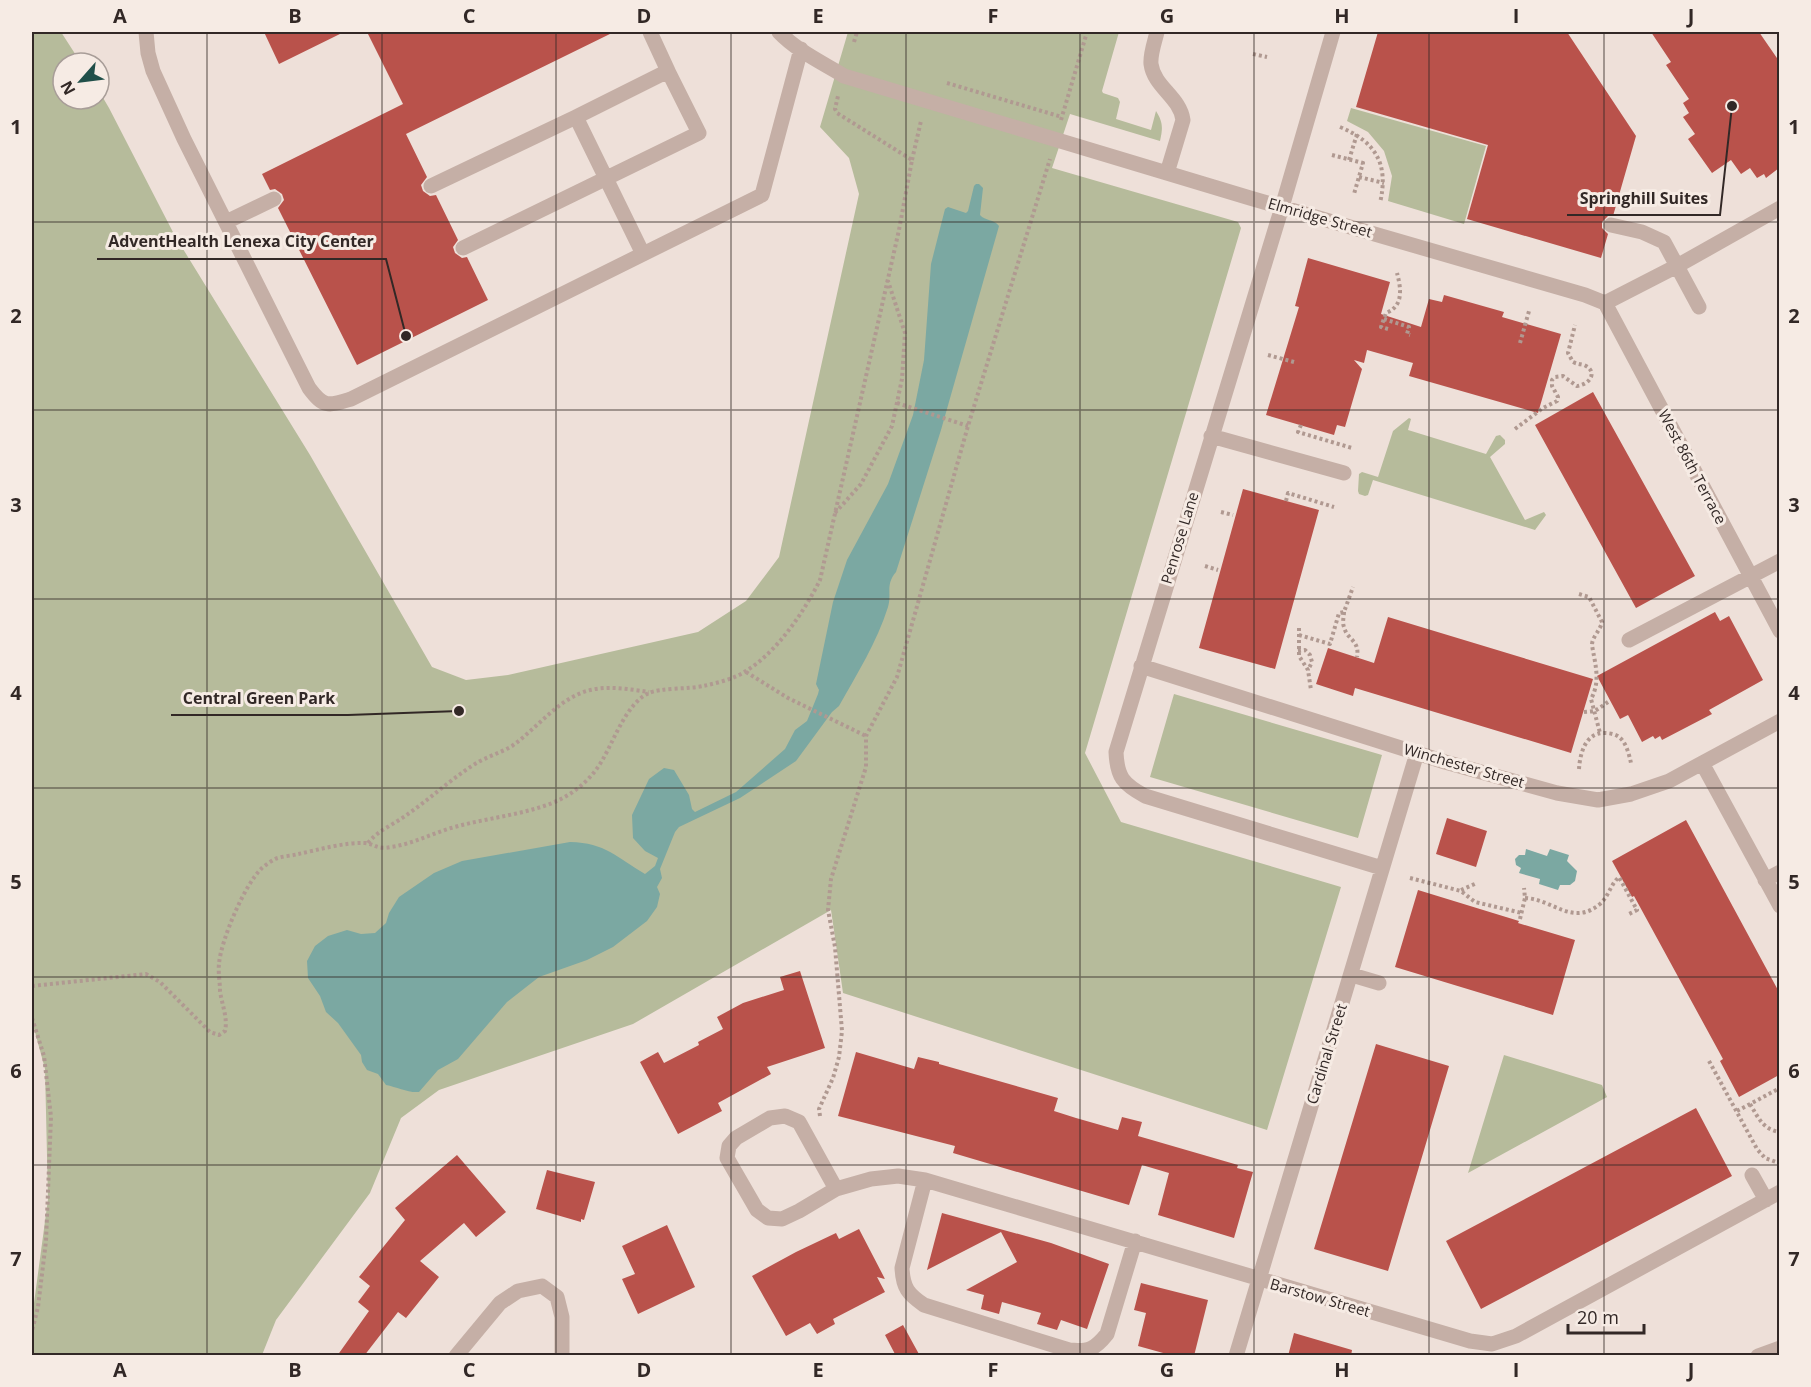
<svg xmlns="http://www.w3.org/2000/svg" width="1811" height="1387" viewBox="0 0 1811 1387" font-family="'Open Sans',sans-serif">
<rect width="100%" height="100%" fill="#eee0d9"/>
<path fill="#b6bb9b" d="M32,32H61L81,63H63V99H99V91L109,108L175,236L310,455L432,667L466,680L508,675L698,632L746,601L779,557L859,194L849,158L820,127L848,32H1119L1102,91L1103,93L1118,98L1120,102L1116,119L1151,130L1156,111C1163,122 1163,128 1160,141L1070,114L1052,168L1238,222L1241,228L1085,753L1121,822L1341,887L1267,1130L843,993L831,910L633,1024L439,1090L401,1118L370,1193L276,1320L262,1355H32V1318L48,1199L45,1069L32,1021Z
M1351,108L1486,146L1464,224L1388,201L1392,176L1384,151L1368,132L1347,121Z
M1409,418L1411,419L1408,430L1486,454L1496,436L1500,435L1505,440V444L1490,457L1525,520L1544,512L1546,515L1535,530L1373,480L1368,495L1365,496L1359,494L1358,491L1359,474L1362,472L1378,477L1393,431Z
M1174,694L1382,755L1358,838L1150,777Z
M1504,1055L1602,1085L1607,1097L1468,1173Z"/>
<path fill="#7ba8a2" d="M976,184H979L983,188L980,215C985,221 994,219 999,226L941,430L896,572C885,585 892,593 888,607C877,642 857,674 839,706L832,712L796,761L740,798L679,827L675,832L660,869L662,878L657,887L660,894L657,907L647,921L613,947L587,960L539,977L507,1002L458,1059L438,1070L419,1092C408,1093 397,1087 386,1085L378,1074L367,1070L362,1062L361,1055L338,1023L326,1012L320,996L308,978L307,961L315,946L328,936L347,930L361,934L375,933L386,923L389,913L399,897L434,873L462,861L570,842C606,843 616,857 645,874L655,866L658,858L645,851L633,838L632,815L649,779L664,768L674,770L689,795L692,809L695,812L736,792L785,749L795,730L807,721L818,694L819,690L816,684L833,602L847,560L888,484L913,415L924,360L931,264L945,209L948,207L966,213L968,211L974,186Z
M1526,849L1547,856L1550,849L1569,855L1567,861L1577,871L1575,881L1570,885H1560L1558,890L1539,884L1540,879L1519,873L1521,868L1516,865L1515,859L1519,855H1525Z"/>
<path fill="#b9524b" d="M264,32H344L279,64Z
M367,32H614L406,134L427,177L421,185L423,191L430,196L436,195L458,240L453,247L455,253L462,258L467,257L488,300L357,365L278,208L284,200L282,194L275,189L270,190L262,174L403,104Z
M1378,32H1567L1636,136L1613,216H1608L1602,222V228L1608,234L1601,258L1467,219L1488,145L1356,107Z
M1651,32H1759L1779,61V168L1766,178L1764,174L1757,178L1750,168L1741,174L1731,160L1712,173L1688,139L1695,134L1683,117L1689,113L1683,103L1689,99L1666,65L1671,62Z
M1308,258L1390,282L1381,314L1421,327L1429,299L1442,302L1444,295L1504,312L1502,317L1561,334L1538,413L1409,376L1413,363L1367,350L1364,363L1354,360L1362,369L1345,427L1337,425L1334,435L1266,415L1299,307L1295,306Z
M1593,392L1695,576L1636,608L1535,425Z
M1243,489L1319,510L1275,669L1199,648Z
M1715,612L1720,621L1729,616L1763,680L1709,710L1712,714L1662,740L1660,736L1655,739L1653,736L1642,742L1628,715L1620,719L1597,676Z
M1388,617L1593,679L1571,753L1355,688L1353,696L1316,684L1328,648L1374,663Z
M1447,818L1487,831L1476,867L1436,854Z
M1686,820L1779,992V1075L1739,1097L1720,1061L1723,1059L1634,896L1632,897L1612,861Z
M1418,890L1519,921L1518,923L1575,940L1553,1015L1395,967Z
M800,971L825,1048L767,1067L771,1074L718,1103L722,1111L678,1134L640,1062L658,1052L664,1063L699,1045L698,1042L723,1029L717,1017L743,1003L784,990L780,977Z
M1376,1044L1449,1066L1388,1271L1314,1249Z
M856,1052L914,1069L918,1057L939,1062V1064L1058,1098L1054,1111L1076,1118L1118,1130L1122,1117L1142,1122L1138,1136L1238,1165L1237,1168L1253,1172L1234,1238L1158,1215L1169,1173L1142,1165L1129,1205L953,1153L955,1146L838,1116Z
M1696,1108L1732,1176L1481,1309L1446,1241Z
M457,1155L506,1212L476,1237L464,1223L420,1261L439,1277L406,1318L398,1312L364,1356H337L369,1311L358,1302L370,1286L359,1277L405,1220L395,1208Z
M547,1170L595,1182L584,1220L581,1219V1222L536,1209Z
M942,1213L1051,1243L1109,1264L1087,1329L1061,1320L1057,1330L1037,1324L1041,1313L1002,1302L999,1314L981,1309L984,1295L966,1290L1017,1262L1001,1232L927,1270Z
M667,1225L695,1287L638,1314L622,1279L635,1274L622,1246Z
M859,1229L885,1279L877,1277L885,1292L833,1319L835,1324L817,1334L810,1323L786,1336L752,1276L796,1252L836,1233L839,1239Z
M1141,1283L1208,1300L1194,1356H1174L1138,1346L1146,1313L1134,1310Z
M903,1325L920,1356H896L885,1335Z
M1294,1333L1352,1350L1351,1356H1288Z"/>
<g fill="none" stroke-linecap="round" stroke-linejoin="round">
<path stroke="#b09991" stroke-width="4" stroke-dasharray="3 3" stroke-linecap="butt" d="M854,42L857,32
M1253,54L1267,57
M947,83L1062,117
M1061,120L1087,32
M1340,127C1376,142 1389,164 1380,203
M1332,155L1363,163L1354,194
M912,160L921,121
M1349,160L1357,134
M1359,177L1384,183
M1384,319L1409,327L1407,334L1410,335
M1388,329L1381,327L1386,313C1404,306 1401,288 1397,273
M1520,343L1529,311
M1268,355L1294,362
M897,403L968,426
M1301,425L1298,432L1352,448
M1515,429L1543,408L1557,401L1558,397L1552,386V380L1555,377L1563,376L1577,386C1591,384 1598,371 1584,365C1580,364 1577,364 1573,362L1568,353L1575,325
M1286,501L1288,493L1334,507
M1221,512L1233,515
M835,513L861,484L892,426L902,379L905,333L888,281
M1205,566L1218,570
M1579,594L1589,597L1602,622C1600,631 1592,637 1592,645C1595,664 1601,681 1591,699L1600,733
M1344,612C1344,617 1342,622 1344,627C1347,640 1360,640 1357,657
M1299,628V656L1308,670L1311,690
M1299,635L1330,644L1339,613L1344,612L1353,587
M1298,651L1305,650L1310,655L1312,662L1308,670
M746,672L788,698L866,736
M1584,712L1595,711L1608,702
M1579,769C1580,754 1585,733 1604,733C1609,733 1615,734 1619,737C1626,742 1629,754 1631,763
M368,843C378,830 395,824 408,814C431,798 451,779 475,764C486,757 500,753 512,746C536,729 554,704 581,693C603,684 627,689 649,692
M1410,878L1461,891L1475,902L1522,913
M1461,890L1477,883
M1525,898C1553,899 1572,927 1600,904C1609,896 1610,885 1619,877L1637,910L1627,915
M1520,919L1525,898L1524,888
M32,986L146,974L160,982L210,1032L219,1035L225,1031C228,1018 222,1005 220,991C220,982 218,973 219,964C221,940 244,886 261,869C264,866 271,861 275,859C282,856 291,856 298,854C318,850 345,842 365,843C375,844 377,850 391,847C412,844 431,834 451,828C482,819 514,816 544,806C569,798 590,782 603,759C615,738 627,703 649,693C659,688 690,689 703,686C717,683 734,679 746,671C777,652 804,612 820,580L899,230L912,160L837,113L835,109L838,96
M32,1018L44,1056L51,1117L46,1241L38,1307L32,1331
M1709,1061L1757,1149L1765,1158L1776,1162
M1750,1104C1758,1117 1763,1130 1780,1132
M1737,1111L1780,1088
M820,1116L819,1109L833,1078L839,1057L842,1031L835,947L828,910L831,879L866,767V736L897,677L968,426L1050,159"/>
<path stroke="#c5afa6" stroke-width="15" d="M146,32L148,53L153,71L184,139L309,388C324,408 328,406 351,399L762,195L801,49
M779,32C797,51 823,63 844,76L1250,198L1585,295L1605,303L1677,266L1780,208
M1157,32C1155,41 1150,54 1151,64C1154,87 1180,97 1183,120L1167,173
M1333,32L1282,207L1116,752C1117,777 1123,784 1145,796L1382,868
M431,186L576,117
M226,222L274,199
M1611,225L1642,232L1664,242L1699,307
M463,248L699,133L668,71
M643,254L576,117L668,71L650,32
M1605,303L1780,631
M1211,436L1344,473
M1629,640L1780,561
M1141,666L1445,762L1557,793L1598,800L1631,794L1669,781L1780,721
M1702,763L1780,906
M1765,880L1780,872
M1352,975L1379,983
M1752,1175L1766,1200
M925,1180L902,1268C903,1288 908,1294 924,1305L1069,1350C1089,1352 1095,1349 1107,1334L1135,1241
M836,1189L799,1122L785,1116L770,1118L736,1138L729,1146L727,1158L757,1210L768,1218L782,1219L799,1211L836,1189L871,1179L898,1176L925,1180L1470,1341L1492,1344L1516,1336L1780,1192
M456,1356L500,1303L518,1291L542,1286L557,1297L562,1317V1356
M1236,1356L1417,753
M1758,1356L1780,1348"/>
</g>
<path fill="none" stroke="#322826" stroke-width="1.5" stroke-opacity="0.55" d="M207,32V1356M382,32V1356M556,32V1356M731,32V1356M906,32V1356M1080,32V1356M1254,32V1356M1429,32V1356M1604,32V1356M32,222H1780M32,410H1780M32,599H1780M32,788H1780M32,977H1780M32,1165H1780"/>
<g text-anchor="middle" stroke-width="6" stroke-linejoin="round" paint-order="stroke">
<g font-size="15" fill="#322826" stroke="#f6ebe4">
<text transform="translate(1320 218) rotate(16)" y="5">Elmridge Street</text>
<text transform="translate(1692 467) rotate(62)" y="5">West 86th Terrace</text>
<text transform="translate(1180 538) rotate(-73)" y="5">Penrose Lane</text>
<text transform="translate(1464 766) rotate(16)" y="5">Winchester Street</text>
<text transform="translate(1327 1054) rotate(-73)" y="5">Cardinal Street</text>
<text transform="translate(1320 1298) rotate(16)" y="5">Barstow Street</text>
</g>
</g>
<path fill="none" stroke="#322826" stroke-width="2" d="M1732 106L1720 215H1567M406 336L386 259H97M459 711L348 715H171"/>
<g fill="#322826" stroke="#f6ebe4" stroke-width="2">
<circle cx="1732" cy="106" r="6"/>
<circle cx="406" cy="336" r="6"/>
<circle cx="459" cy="711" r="6"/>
</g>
<g font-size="16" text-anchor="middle" font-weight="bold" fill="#322826" stroke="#f6ebe4" stroke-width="6" stroke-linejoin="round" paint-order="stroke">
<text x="1644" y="204">Springhill Suites</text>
<text x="241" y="247">AdventHealth Lenexa City Center</text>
<text x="259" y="704">Central Green Park</text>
</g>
<rect width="1811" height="1387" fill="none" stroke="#f6ebe4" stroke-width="66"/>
<g transform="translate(81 81) rotate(242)"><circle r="28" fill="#f6ebe4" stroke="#a89d98" stroke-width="1.5"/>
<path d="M0-4.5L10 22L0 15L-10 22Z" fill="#204f49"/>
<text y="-9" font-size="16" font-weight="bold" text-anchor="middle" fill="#322826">N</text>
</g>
<path d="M1568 1324v9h76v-9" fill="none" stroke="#322826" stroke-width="3"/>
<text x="1577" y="1324" font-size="18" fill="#322826" stroke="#f6ebe4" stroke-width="4.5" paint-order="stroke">20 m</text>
<rect x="33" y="33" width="1745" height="1321" fill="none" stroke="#322826" stroke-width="2"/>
<g font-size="20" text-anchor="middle" font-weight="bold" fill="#322826">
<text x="120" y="23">A</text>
<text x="295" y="23">B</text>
<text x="469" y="23">C</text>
<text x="644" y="23">D</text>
<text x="818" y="23">E</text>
<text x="993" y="23">F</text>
<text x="1167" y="23">G</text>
<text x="1342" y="23">H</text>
<text x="1516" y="23">I</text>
<text x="1691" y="23">J</text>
<text x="16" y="134">1</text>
<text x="1794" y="134">1</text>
<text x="16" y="323">2</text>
<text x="1794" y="323">2</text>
<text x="16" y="512">3</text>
<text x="1794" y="512">3</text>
<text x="16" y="700">4</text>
<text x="1794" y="700">4</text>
<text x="16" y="889">5</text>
<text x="1794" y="889">5</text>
<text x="16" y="1078">6</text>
<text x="1794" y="1078">6</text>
<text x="16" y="1266">7</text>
<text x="1794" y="1266">7</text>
<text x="120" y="1377">A</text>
<text x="295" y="1377">B</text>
<text x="469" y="1377">C</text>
<text x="644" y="1377">D</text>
<text x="818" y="1377">E</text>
<text x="993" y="1377">F</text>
<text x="1167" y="1377">G</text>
<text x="1342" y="1377">H</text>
<text x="1516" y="1377">I</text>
<text x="1691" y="1377">J</text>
</g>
</svg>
